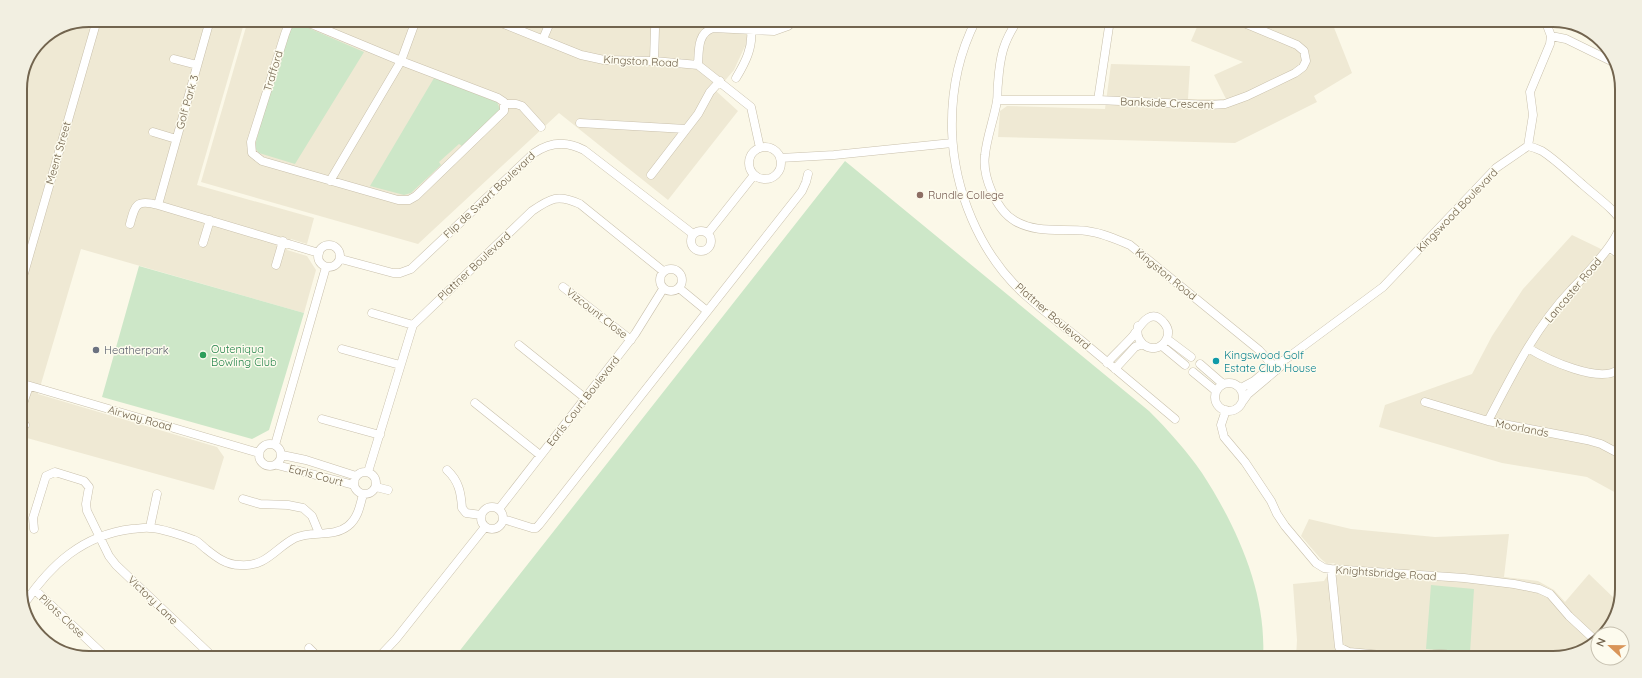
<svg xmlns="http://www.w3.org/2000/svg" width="1642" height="678" viewBox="0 0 1642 678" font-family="Quicksand,sans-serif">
<rect width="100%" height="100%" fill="#fbf8e8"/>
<path fill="#efe9d4" d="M89,20H245L197,185L314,218L307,244L291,239L287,250L307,256L316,270L304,313L81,249L38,394L217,447L224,457L214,490L27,438L20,460V85L40,40L63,25Z
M248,20H591L618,24L619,20H787L774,26L750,24L746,44L734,70L716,91L738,111L668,200L559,113L418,244L201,182Z
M1200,20H1331L1352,73L1314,96L1317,102L1235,143L998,137L1000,111L1007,106L1105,109L1111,64L1190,66L1188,99H1226L1214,75L1243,62L1191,41Z
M1572,235L1599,248L1612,256L1620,239L1618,494L1587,477L1502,463L1379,427L1385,405L1472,374L1492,336L1523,289Z
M1309,519L1351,529L1435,537L1509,534L1504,577L1538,581L1554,590L1565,602L1589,574L1617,601V615L1601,634H1598V638L1591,646L1553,658H1296L1297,640L1293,584L1324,581L1335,563L1327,564L1320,558L1301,536Z"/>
<path fill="#cde7c8" d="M296,24L304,26L364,52L295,164L259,153L256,149V142L267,98L291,27Z
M434,78L497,102L500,109L462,146L459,144L439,162L441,165L411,193L404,195L370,186Z
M845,161L1149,411C1168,430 1187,451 1202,473C1237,527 1267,593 1263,658H454Z
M139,266L304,313L269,430L252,439L102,397Z
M1431,585L1474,589L1470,653L1426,649Z"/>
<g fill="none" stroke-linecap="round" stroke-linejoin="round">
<g stroke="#c9c0ac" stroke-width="9">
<path id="minor" d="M210,20L158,205L319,253
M296,20L314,25L401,61L498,98L504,102V111L416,196L409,200H398L262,161L252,153L251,142L285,34L288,26Z
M494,20L581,55L604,60L654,61L698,65L751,107L760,148
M976,20C958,55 951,92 952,131C954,190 979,252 1023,293C1042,310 1062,325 1082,341C1113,367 1144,393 1175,419
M1018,20C1003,42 1000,56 998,83C997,89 998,95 997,101C994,119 987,136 985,155C982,176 996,210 1015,221C1037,234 1063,228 1087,231C1102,233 1116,239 1130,245L1259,350L1277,370
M1551,36L1566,39L1613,62
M543,39L551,20
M174,59L197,65
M654,61L655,29
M698,65C699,51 697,33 713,28L774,31L788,26L795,20
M736,78C745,63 753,48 751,30
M997,100H1098L1209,105L1225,104L1247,96L1295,73L1303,67L1306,61L1304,51L1297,45L1237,20
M1098,100L1110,20
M505,104H516L522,106L541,127
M580,123L686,129
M153,132L176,139
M749 163a16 16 0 1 1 32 0a16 16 0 1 1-32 0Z
M780,158L834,155L952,143
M651,175L698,114L710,92L720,81
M330,181L401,61L416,20
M130,224C135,205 136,199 158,205
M691 241a10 10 0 1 1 20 0a10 10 0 1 1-20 0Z
M708,233L754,175
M203,243L210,220
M318 256a11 11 0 1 1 22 0a11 11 0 1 1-22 0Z
M1609,247L1620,255
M341,259L393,273H400L411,269L534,153C550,142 567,141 584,150L693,234
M276,265L283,241
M660 280a11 11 0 1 1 22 0a11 11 0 1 1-22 0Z
M20,287L97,20
M563,287L631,340
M679,288L707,311
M372,313L413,325
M1167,339L1191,357
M519,345L585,398
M1162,346L1185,365
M1528,348C1546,359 1601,385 1619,369
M342,349L400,365
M1107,363C1115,354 1125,345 1133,336C1140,326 1151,305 1165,324C1168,328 1169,333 1167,338C1159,357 1133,347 1138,326
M1200,364L1223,384
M1115,369L1135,347L1142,344
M1193,372L1216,391
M1215 397a14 14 0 1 1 28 0a14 14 0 1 1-28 0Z
M20,383L259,453
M1241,388L1254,381L1272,366L1286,359L1383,287L1496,168L1528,146L1533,115L1530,92L1550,44L1551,36L1545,20
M1243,401L1248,394L1280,367
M1425,402L1488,421L1587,440L1601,444L1618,453
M475,403L540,455
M1226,410L1221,425L1224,437L1245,462L1271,501L1277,514L1285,526L1316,563L1324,568L1331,569L1464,578L1514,584L1539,589L1550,594L1569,616L1596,641
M322,419L380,435
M1488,421C1512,375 1535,328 1571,290C1582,279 1622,238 1620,222C1620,218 1615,213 1612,210C1603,201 1592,193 1582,184C1569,173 1556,160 1542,151C1538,149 1532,147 1528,146
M25,425C16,416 26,396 29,386
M259 455a11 11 0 1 1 22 0a11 11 0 1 1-22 0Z
M275,445L326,267
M282,455L306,460L356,476
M277,465L354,485
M447,470C459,481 461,493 462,508L466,513L481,515
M354 483a11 11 0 1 1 22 0a11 11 0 1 1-22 0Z
M368,472L413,325L532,211C551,198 558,194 580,204L663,271
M376,487L388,490
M243,499L260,504L288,505L303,508L312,516L319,533
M481 518a11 11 0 1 1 22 0a11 11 0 1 1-22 0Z
M499,509L635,334L663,289
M503,519L532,528H536L539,525L802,191L806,182L808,174
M150,527L157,494
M34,529L33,518L46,476L55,472L84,481L89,487L86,504L87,511L109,556L116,565L214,658
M1331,569L1339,647L1349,652L1414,658
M35,590L107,658
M24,604C51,564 83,535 132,529C138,529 144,527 150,528C160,528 184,536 194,540C198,541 202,546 206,549C216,557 226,565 240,565C267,567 275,548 295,538C312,530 333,538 348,526C358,518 360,506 363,494
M309,648L319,658
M378,658L396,639L485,527
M1424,658C1433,650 1456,656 1467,658"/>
</g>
<use href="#minor" stroke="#fff" stroke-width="8"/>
</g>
<circle fill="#8d6e63" stroke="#fdfbee" stroke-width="1.5" cx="920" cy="195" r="4"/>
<circle fill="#6b7280" stroke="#fdfbee" stroke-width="1.5" cx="96" cy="350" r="4"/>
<circle fill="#2e9e5b" stroke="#fdfbee" stroke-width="1.5" cx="203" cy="355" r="4"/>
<circle fill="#0f9aa8" stroke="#fdfbee" stroke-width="1.5" cx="1216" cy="361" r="4"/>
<g text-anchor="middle" stroke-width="3" stroke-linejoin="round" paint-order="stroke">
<g font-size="11" fill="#72644e" stroke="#fdfbee">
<text transform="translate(641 61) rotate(3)" y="4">Kingston Road</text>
<text transform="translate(273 71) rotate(-73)" y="4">Trafford</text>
<text transform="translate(187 102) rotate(-74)" y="4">Golf Park 3</text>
<text transform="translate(1167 103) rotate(2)" y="4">Bankside Crescent</text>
<text transform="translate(58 153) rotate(-74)" y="4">Meent Street</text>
<text transform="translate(489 195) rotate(-43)" y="4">Flip de Swart Boulevard</text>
<text transform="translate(1457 210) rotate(-46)" y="4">Kingswood Boulevard</text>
<text transform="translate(474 266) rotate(-43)" y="4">Plattner Boulevard</text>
<text transform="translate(1166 274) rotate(39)" y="4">Kingston Road</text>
<text transform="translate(1573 290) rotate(-50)" y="4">Lancaster Road</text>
<text transform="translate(597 313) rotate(38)" y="4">Vizcount Close</text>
<text transform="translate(1053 316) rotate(41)" y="4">Plattner Boulevard</text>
<text transform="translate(583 401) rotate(-52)" y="4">Earls Court Boulevard</text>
<text transform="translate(140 418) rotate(16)" y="4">Airway Road</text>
<text transform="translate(1522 428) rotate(11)" y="4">Moorlands</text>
<text transform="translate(316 475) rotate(15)" y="4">Earls Court</text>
<text transform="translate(1386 573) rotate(4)" y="4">Knightsbridge Road</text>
<text transform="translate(153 600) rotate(44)" y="4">Victory Lane</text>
<text transform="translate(62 616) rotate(43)" y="4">Pilots Close</text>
</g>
<g font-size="11" fill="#785e54" stroke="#fdfbee" text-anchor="start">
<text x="928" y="199">Rundle College</text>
</g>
<g font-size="11" fill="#27864d" stroke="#fdfbee" text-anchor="start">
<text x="211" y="353">Outeniqua<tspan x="211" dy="13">Bowling Club</tspan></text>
</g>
<g font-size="11" fill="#5b616d" stroke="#fdfbee" text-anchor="start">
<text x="104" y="354">Heatherpark</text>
</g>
<g font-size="11" fill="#0d838f" stroke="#fdfbee" text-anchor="start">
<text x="1224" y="359">Kingswood Golf<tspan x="1224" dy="13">Estate Club House</tspan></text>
</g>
</g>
<path d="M0 0H1642V678H0ZM89 27H1553A62 62 0 0 1 1615 89V589A62 62 0 0 1 1553 651H89A62 62 0 0 1 27 589V89A62 62 0 0 1 89 27Z" fill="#f2efe1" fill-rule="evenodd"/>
<path fill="none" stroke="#72644e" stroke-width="2" d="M89 27H1553A62 62 0 0 1 1615 89V589A62 62 0 0 1 1553 651H89A62 62 0 0 1 27 589V89A62 62 0 0 1 89 27Z"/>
<g transform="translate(1610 646) rotate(292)"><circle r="19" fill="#fdfbee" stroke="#c5bfae"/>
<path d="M0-3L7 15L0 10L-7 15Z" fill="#d99559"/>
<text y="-6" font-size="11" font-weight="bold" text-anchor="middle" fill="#72644e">N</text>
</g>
</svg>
